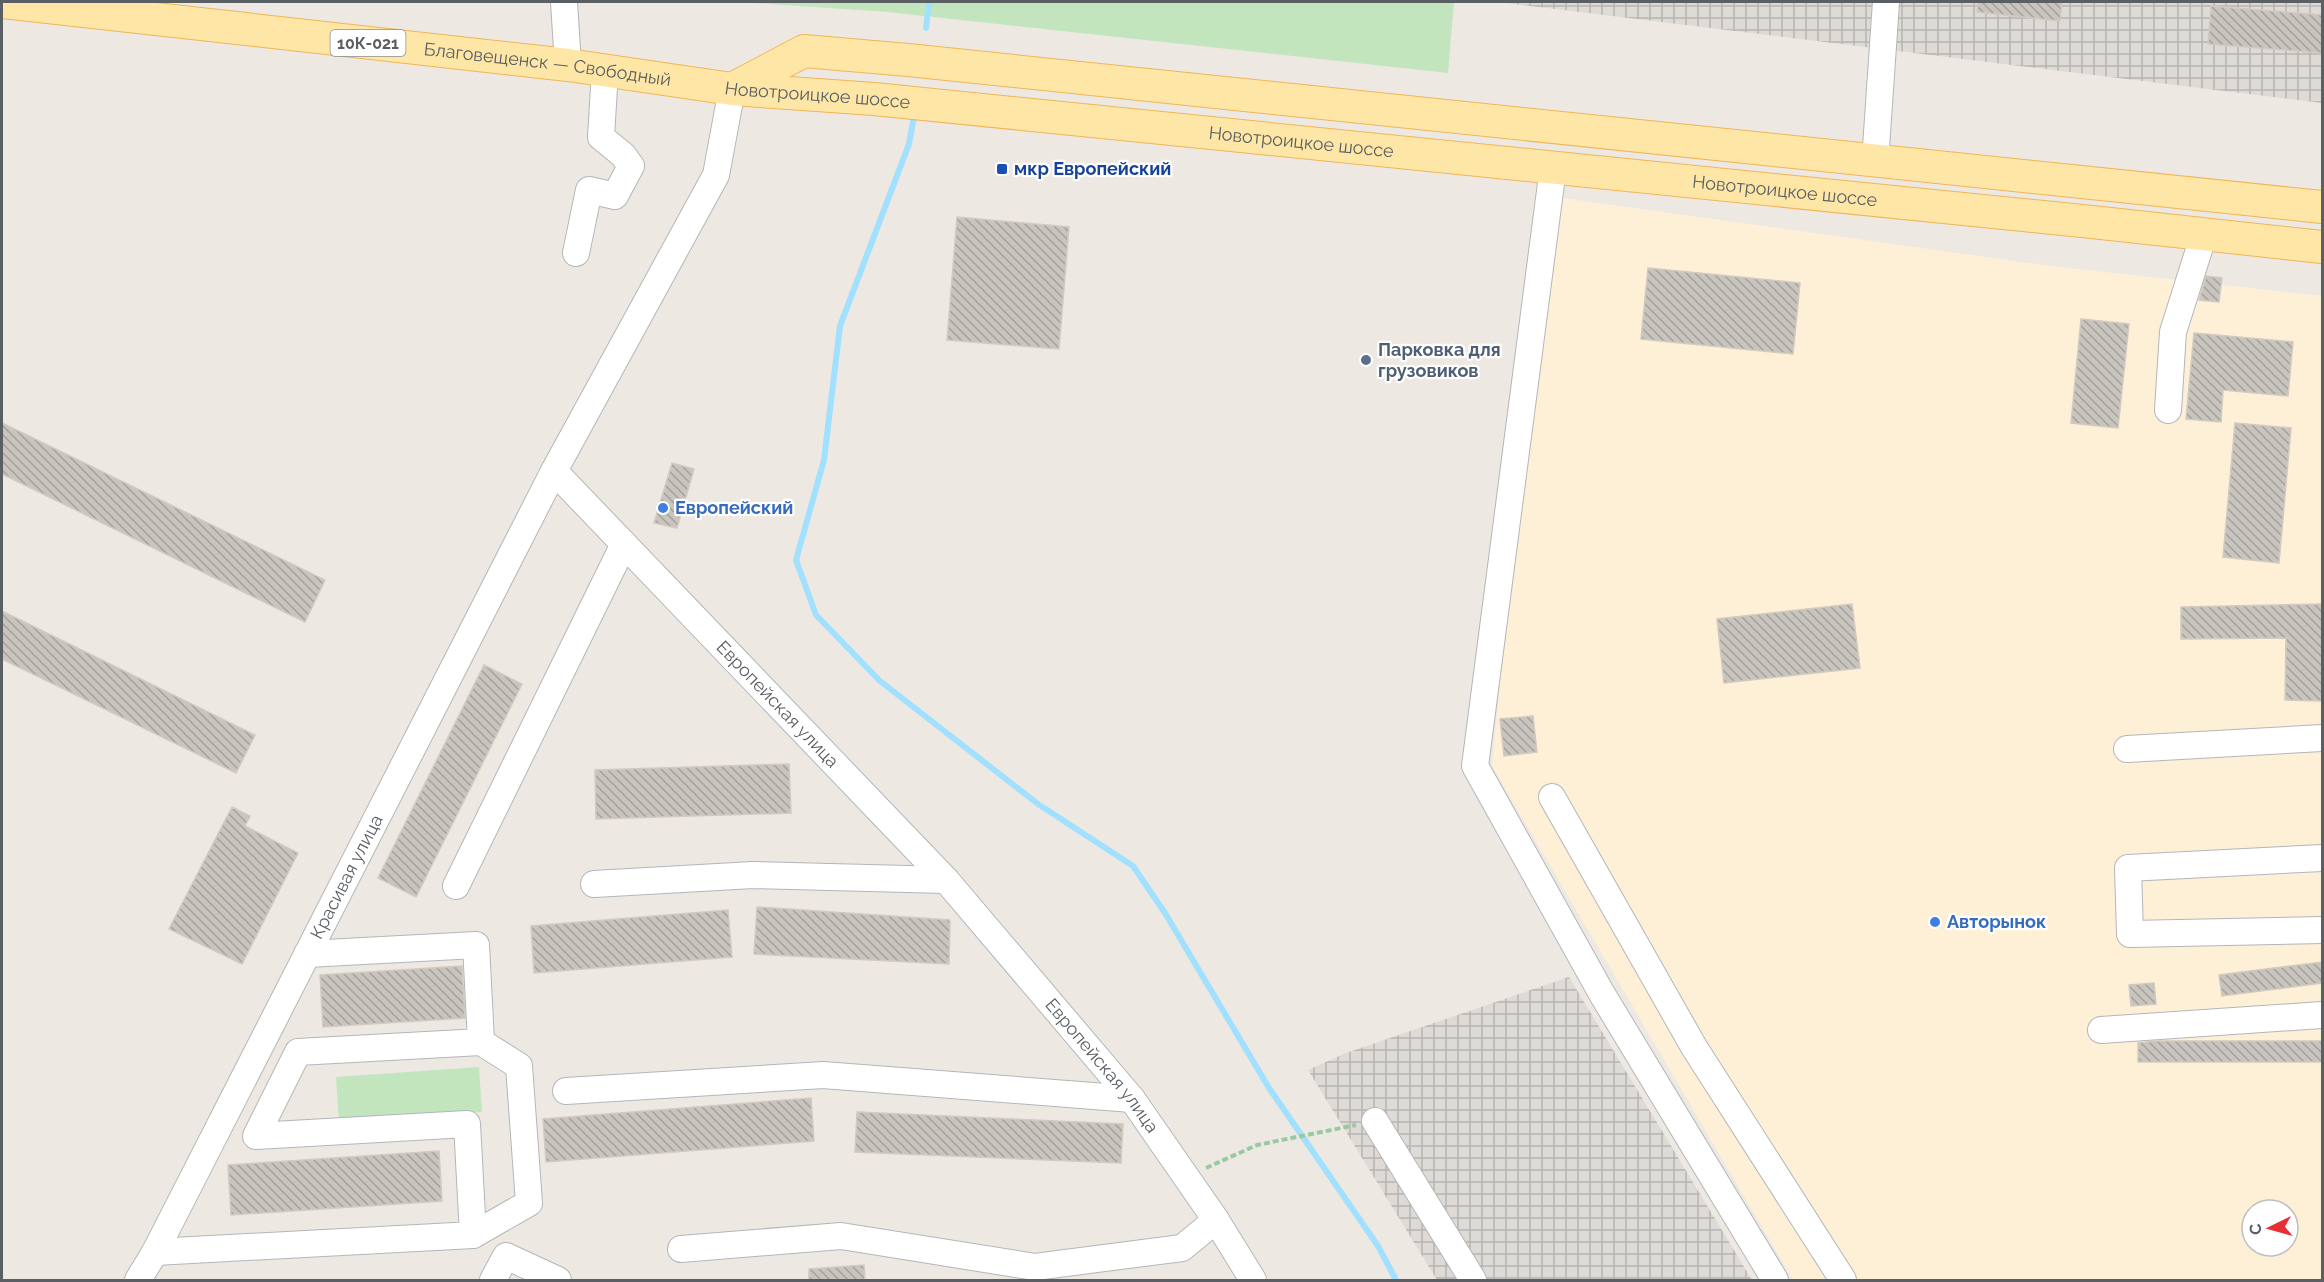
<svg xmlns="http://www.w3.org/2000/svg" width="2324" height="1282" viewBox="0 0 2324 1282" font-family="Raleway,sans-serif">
<defs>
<pattern id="industrial-grid" width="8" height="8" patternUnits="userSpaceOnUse" patternTransform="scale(1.5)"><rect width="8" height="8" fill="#dedbd6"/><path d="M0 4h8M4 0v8" fill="none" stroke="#b7b5b1"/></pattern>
<pattern id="building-back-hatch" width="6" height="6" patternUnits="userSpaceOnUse" patternTransform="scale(1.5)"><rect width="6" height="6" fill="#c8c4be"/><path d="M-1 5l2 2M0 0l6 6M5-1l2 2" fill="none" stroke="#a5a29e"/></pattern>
</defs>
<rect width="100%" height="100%" fill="#ede9e2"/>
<path fill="#fdf0d7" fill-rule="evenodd" d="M1548,196L2051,266L2322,296V1280H1793L1492,766ZM2252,1210H2288V1246H2252Z"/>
<path fill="url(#industrial-grid)" d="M1498,2H2322V103Z
M1569,977L1752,1280H1437L1308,1070L1346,1053Z"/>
<path fill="#c2e5be" d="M738,2H1454L1448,73L888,12Z
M479,1067L482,1112L339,1122L336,1077Z"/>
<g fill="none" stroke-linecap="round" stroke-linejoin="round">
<path stroke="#a1e0fe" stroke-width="6" d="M926,28L929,2
M914,116L909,144L840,326L824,460L796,560L816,615L880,681L1038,804L1133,866L1165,913L1269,1088L1378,1246L1396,1280"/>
</g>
<path fill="url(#building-back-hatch)" stroke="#d2cac0" stroke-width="1.5" d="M1978,2H2062L2060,21L1977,12Z
M2211,6L2322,15V53L2208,44Z
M957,217L1069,227L1059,349L947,340Z
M1648,268L1800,283L1793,354L1641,339Z
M2206,276L2222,278L2219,302L2199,300Z
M2081,319L2129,324L2118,428L2071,423Z
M2194,333L2293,342L2288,396L2223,390L2221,422L2186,419Z
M2,423L325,580L305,622L2,474Z
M2235,423L2291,428L2279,563L2223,557Z
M672,463L694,469L677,528L654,523Z
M1852,604L1860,668L1724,683L1717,619Z
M2322,604V701L2285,700L2286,638L2181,639V607Z
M2,611L255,735L236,773L2,659Z
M484,665L522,684L416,897L378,878Z
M1533,716L1537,752L1504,756L1500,719Z
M789,764L791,813L596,819L595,770Z
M232,807L250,816L245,826L298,853L242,964L169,929Z
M757,907L950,920L949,964L754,954Z
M728,910L732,957L534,973L531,926Z
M2322,962V983L2222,996L2219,975Z
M462,966L465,1018L323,1027L320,975Z
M2154,983L2156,1004L2131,1006L2129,985Z
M2157,1041H2322V1062H2138V1043Z
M811,1098L814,1141L546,1162L543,1119Z
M857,1112L1123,1124L1121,1163L855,1152Z
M439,1151L442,1201L231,1215L228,1165Z
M864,1265L865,1281H809V1269Z"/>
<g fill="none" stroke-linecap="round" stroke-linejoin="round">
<g stroke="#b3b6b9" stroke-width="28">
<g id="minor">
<path d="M564,2L568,65"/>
<path id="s1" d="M732,89L716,175L554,471L946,880L1132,1099L1216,1220L1253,1280"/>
<path d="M1875,162L1886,2"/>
<path d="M1553,168L1475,766L1602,994L1775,1280"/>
<path d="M576,253L589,190L615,196L631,166L623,155L601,137L605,71"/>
<path d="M2168,410L2173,332L2204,234"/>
<path d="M2127,749L2322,738"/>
<path d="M1552,797L1694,1047L1843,1280"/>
<path d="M2322,858L2128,868L2130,934L2322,930"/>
<path d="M594,884L753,875L946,880"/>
<path d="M456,886L624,544"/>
<path d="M2101,1030L2322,1015"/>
<path d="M566,1091L823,1075L1132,1099"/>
<path d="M1375,1121L1473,1280"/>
<path d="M473,1235L529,1203L519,1066L481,1042"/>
<path d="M681,1249L841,1236L1035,1267L1182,1248L1216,1220"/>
<path d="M155,1252L473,1235L467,1124L256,1136L298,1052L481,1042L476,945L307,954"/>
<path id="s2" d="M138,1280L155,1252L554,471"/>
<path d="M493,1280L506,1256L558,1280"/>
</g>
</g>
<g stroke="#f0b558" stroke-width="34">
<g id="major">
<path id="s3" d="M3,2L568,65L732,89L874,99L2092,222L2322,247"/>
<path d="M732,89L804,51L908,60L2322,207"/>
</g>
</g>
<path stroke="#98c9a1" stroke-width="4" stroke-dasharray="6 3" stroke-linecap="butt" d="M1206,1168L1257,1145L1356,1125"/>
<use href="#minor" stroke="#fff" stroke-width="26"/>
<use href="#major" stroke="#fee6a6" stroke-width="32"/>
</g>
<rect fill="#1a4fb4" stroke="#fff" stroke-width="2" x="996" y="163" width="12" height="12" rx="3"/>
<circle fill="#5c6f8a" stroke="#fff" stroke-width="2" cx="1366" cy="360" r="6"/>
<g fill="#3f7fe0" stroke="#fff" stroke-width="2">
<circle cx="663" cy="508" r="6"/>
<circle cx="1935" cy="922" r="6"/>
</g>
<g text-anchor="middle" stroke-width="4.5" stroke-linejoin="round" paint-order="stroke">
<rect fill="#fff" stroke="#8c8f92" stroke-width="1.5" x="330.5" y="30" width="75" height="26" rx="4.5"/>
<g font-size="16" font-weight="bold" fill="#5a5f63">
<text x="368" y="49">10К-021</text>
</g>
<g font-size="18" fill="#5a5f63" stroke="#fff">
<text dy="6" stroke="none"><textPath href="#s3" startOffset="548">Благовещенск — Свободный</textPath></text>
<text dy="6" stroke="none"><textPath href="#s3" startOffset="820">Новотроицкое шоссе</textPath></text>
<text dy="6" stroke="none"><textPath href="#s3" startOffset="1306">Новотроицкое шоссе</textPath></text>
<text dy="6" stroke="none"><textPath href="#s3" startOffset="1792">Новотроицкое шоссе</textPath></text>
<text dy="6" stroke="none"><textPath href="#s1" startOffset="748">Европейская улица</textPath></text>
<text dy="6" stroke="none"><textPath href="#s2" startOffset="454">Красивая улица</textPath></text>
<text dy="6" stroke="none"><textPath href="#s1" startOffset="1234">Европейская улица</textPath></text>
</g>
<g font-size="18" font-weight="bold" fill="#164399" stroke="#fff" text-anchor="start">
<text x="1014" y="175">мкр Европейский</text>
</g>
<g font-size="18" font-weight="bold" fill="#4e5e75" stroke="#fff" text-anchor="start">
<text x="1378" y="356">Парковка для<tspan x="1378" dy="21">грузовиков</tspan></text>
</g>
<g font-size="18" font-weight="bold" fill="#366cbe" stroke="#fff" text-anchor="start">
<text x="675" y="514">Европейский</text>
<text x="1947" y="928">Авторынок</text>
</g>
</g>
<rect width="2324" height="1282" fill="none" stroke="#5a5f63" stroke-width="6"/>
<g transform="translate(2270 1228) rotate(265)"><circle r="28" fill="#ffffff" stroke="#bdbfc1" stroke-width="1.5"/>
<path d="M0-4.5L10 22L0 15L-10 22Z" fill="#e82d33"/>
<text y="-9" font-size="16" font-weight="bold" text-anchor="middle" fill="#5a5f63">С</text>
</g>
</svg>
